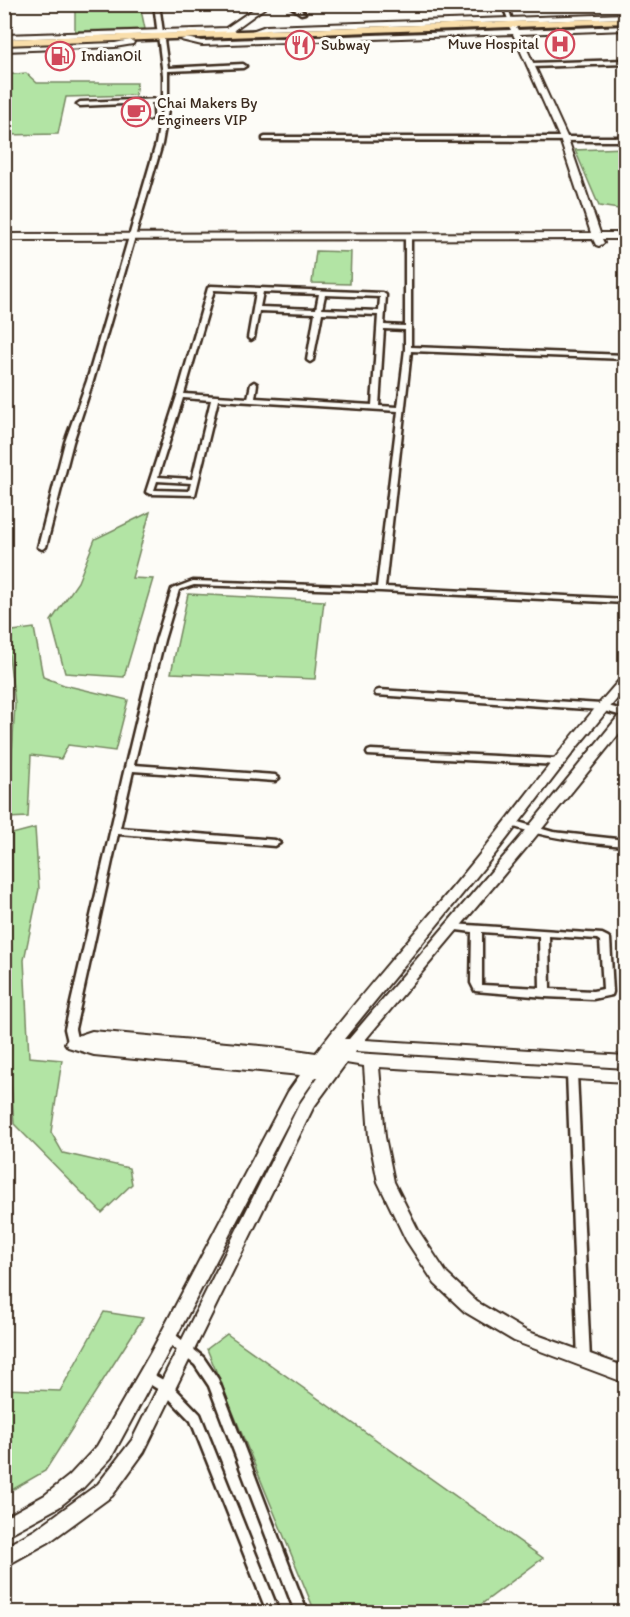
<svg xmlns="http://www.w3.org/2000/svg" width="630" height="1617" viewBox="0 0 630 1617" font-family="Itim,sans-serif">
<rect width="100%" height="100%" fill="#fdfcf7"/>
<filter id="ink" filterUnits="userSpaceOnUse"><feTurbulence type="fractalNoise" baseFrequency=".0167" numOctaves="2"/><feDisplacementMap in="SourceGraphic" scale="12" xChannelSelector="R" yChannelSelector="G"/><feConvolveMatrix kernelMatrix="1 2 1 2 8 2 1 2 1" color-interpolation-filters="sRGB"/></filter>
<g filter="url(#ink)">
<path fill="#b2e4a4" stroke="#768761" stroke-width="1.5" d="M75,5H140L145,29L75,31Z
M26,73L37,83H137L135,95L66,97L58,134L5,135V75Z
M625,148V210L599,206L575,150Z
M316,251L351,252L350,284L312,283Z
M150,512L132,578L153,579L124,677L65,673L51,621L78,582L95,539Z
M188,594L324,601L315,679L171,673Z
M34,628L43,677L64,685L128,700L115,751L68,745L61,759L31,755L28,817L8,818L15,704L6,632Z
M35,828L39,889L24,960L29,1057L62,1060L51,1132L63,1153L129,1168L132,1184L102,1213L14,1124L4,983L5,926L12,886V834Z
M104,1312L143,1318L45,1471L5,1494V1389L60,1391Z
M227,1334L543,1558L471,1612H315L207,1349Z"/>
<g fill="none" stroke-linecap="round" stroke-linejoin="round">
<g stroke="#3b2a1e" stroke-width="5">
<path id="street" d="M154,4H159L168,68L243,64L246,66L243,68L168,71V110L162,144L93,381L73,442L46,547L42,549L38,547L65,442L87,381L156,144L163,103H151L152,118L149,120L146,118L145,103L80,106L77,104L80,102L163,99V75Z
M287,4H293L305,13L301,14Z
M502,4H507L512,20L508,19Z
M626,60V64L531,67L528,65L531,63Z
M265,137H626V141L263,140V138Z
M408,235L411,237V347L626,355V359L411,351L385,587L626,599V603L381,591L194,585L179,590L164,640L134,765L275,775L279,778L275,781L133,771L120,828L275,840L280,843L275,846L118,834L75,1029L78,1043L77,1046L73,1047L69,1046L65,1029L123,776L156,640L172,589L193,581L377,587L398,411L218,400L195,495L150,494L146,492L177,396L208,288L211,286L383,293L386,295L384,325L405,326V237ZM214,290L256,292L248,338L251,340L254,338L259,311L315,313L307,360L310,362L313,360L322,313L378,315L372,405L255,398L257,384L254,382L251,384L248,398L184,394ZM263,292L319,294L316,309L260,307ZM325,295L380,297L379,311L322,309ZM384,329L405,330V349L398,407L379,406ZM183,398L211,400L192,479L158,477ZM157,481L191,483L189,491L154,490Z
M379,690L601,704L626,711V717L601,710L376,695L375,693L376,691Z
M371,750L558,759L562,762L558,765L368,755L367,753L368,751Z
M511,820L553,832L626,840V846C585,843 546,838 508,825L506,823L508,821Z
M452,924L602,934L608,937L610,939L613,992L612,995L593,999L545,997L475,991L471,983L472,932L449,929L447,927L449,925ZM482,932L539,936L540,988L482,985ZM549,936L597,939L600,941L603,989L593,991L550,989Z
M572,1069L576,1070L577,1073L590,1360L588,1364L584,1365L580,1364L578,1360L567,1073L568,1070Z
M168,1331L172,1332L203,1357L218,1379L307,1612H295L209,1386L195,1365L164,1340L162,1336L164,1332Z
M147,1371L172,1385L200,1414L279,1612H267L191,1421L164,1393L143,1380L141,1376L143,1372Z"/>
</g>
<g stroke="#3b2a1e" stroke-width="4">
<path id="secondary" d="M261,4H270L234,30L240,33L236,35L227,32L4,39V35L226,28Z
M626,14V18L513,22L518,30L626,26V30L520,34L568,139L600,233H626V239H602L604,243L599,246L596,245L593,239L4,240V234L591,233L560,139L513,34L202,45L181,40L185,38L202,41L511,30L508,24L511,22L267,30L250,35L246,33L266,26Z
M130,40L134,42L133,44L115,47L4,51V47L115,43Z
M626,676V688L578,746L495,854L344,1039H349L522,835L621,713L626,712V725L532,841L365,1040L626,1056V1068L356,1051L355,1053L626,1070V1082L379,1067L385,1137L394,1182L418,1230L447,1274L477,1302L526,1331L626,1367V1383L514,1341L465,1312L435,1284L406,1240L378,1182L369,1137L364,1066L346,1063L313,1108L144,1452L112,1496L49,1542L4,1567V1547L35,1530L98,1484L132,1440L299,1105L318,1077H316L300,1100L163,1362L111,1458L83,1488L59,1507L4,1537V1518L45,1495L69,1476L97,1446L151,1352L288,1092L300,1075L94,1055L68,1047L65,1043L68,1039L92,1031L282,1048L316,1053C369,983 429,918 484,849C530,791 573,732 622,677Z"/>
</g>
<g stroke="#3b2a1e" stroke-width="5">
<path id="primary" d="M626,18V23L4,45V39Z"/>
</g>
<use href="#street" fill="#fdfcf7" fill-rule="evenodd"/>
<use href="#secondary" fill="#fdfcf7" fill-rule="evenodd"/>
<use href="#primary" fill="#f9deab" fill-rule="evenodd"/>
</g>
</g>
<defs>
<g id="hospital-ring" transform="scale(1.5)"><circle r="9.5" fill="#fdfcf7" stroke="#d1495b" stroke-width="1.5"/><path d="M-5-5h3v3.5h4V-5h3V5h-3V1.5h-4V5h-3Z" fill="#d1495b"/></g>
<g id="restaurant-ring" transform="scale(1.5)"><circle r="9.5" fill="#fdfcf7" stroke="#d1495b" stroke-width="1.5"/><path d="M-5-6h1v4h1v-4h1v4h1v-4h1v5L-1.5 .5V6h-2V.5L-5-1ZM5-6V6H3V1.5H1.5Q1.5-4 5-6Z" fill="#d1495b"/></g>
<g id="fuel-ring" transform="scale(1.5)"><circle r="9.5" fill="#fdfcf7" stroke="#d1495b" stroke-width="1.5"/><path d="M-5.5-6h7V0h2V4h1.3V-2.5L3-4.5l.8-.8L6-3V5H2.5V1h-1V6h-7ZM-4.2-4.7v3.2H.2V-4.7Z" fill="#d1495b"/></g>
<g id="cafe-ring" transform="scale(1.5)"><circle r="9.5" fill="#fdfcf7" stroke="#d1495b" stroke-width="1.5"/><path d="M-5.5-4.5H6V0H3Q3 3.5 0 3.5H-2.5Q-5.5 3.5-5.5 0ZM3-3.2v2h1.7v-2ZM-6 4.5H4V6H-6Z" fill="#d1495b"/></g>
</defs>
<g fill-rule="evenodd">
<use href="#hospital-ring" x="560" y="44"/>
<use href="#restaurant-ring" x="300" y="45"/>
<use href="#fuel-ring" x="60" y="56"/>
<use href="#cafe-ring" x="136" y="112"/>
</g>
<g text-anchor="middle" stroke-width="6" stroke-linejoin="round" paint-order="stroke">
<g font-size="15" fill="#3b2a1e" stroke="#fdfcf7" text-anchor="start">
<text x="539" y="49" text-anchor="end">Muve Hospital</text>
<text x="321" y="50">Subway</text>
<text x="81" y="61">IndianOil</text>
<text x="157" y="108">Chai Makers By<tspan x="157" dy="17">Engineers VIP</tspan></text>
</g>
</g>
<rect width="630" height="1617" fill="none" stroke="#fdfcf7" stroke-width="24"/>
<rect x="12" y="12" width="606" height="1593" fill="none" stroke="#3b2a1e" stroke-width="2" filter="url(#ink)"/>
</svg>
